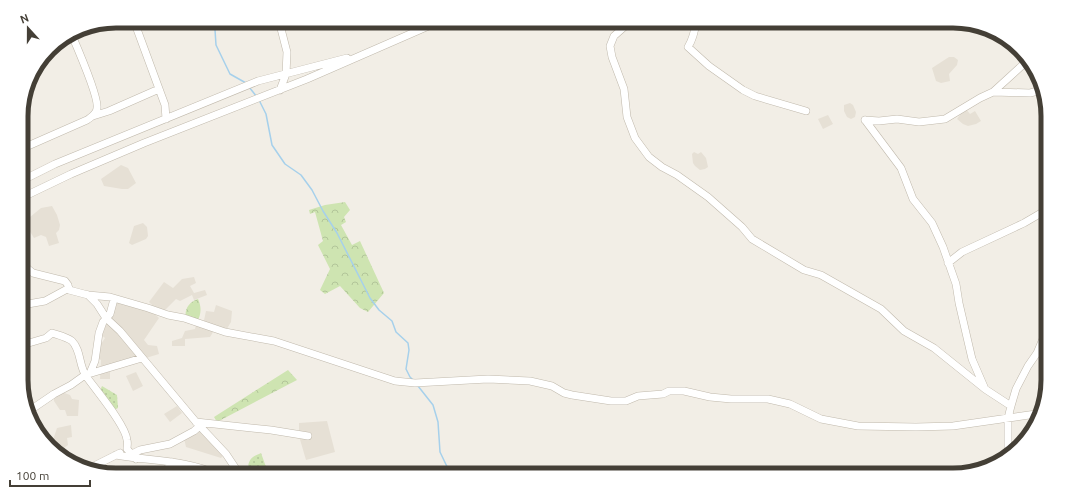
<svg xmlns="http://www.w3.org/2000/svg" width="1069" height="496" viewBox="0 0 1069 496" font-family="Ubuntu,sans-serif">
<defs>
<pattern id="grass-dots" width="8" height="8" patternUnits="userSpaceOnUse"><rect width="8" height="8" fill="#cee4b1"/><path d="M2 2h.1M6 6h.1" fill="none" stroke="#b2c599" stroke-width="1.8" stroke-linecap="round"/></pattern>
<pattern id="forest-crowns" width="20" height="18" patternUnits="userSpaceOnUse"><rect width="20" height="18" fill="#cee4b1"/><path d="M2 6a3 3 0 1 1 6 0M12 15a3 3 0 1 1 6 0" fill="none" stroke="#b2c599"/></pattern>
</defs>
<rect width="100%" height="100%" fill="#f2eee6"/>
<path fill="#e6e0d5" d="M949,57H954L958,60L957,65L949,74L950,81L941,83L936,81L932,68Z
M850,103L853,105L856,112L855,117L851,119L847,117L844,111V105Z
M966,109L970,114L975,111L981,121L976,124L968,126L963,124L957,119L962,112Z
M828,115L833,124L823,129L818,119Z
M694,152L698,154L701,152L706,158L708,167L705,169L700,170L695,166L693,163L692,154Z
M121,165L128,168L136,183L128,189H122L104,186L101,179Z
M52,206L57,215L60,225L59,230L56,233L59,243L49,246L46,237L41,235L34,238L24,222L41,208Z
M143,223L147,227L148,236L146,239L132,245L129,243L134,226Z
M194,277L196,283L190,286L194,293L205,290L207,295L194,300L192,295L180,301L176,299L165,310L153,306L149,302L164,282L173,288L182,279Z
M116,301L148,308L159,318L144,340L148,345L157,346L159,354L110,369V379H100L101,360L97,358L99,347L105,338L100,334Z
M216,305L232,311L231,322L225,332L215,329L210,337L185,339V346H172V341L182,338L185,331L195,329L196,325H203L206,311L214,312Z
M136,372L143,386L133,391L126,376Z
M59,391L70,395L72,399L79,400L78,416H67L65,410H60L54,401V394Z
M177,406L182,413L170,422L164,414Z
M327,421L335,452L306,460L299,436V423Z
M71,425L72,437L67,438L68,445L64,448L56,450L51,446L57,428Z
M201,427L225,454L221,458L186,447L184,438Z"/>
<path fill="url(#grass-dots)" d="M102,386L117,395L118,408L112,411L99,393Z
M261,453L266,467L263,475L248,470C248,459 252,457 261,453Z"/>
<path fill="url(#forest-crowns)" d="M345,202L350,210L344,217L346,222L341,225L352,245L360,241L384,293L368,312L360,308L340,286L325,294L320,290L330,269L318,245L323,241L315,212L310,214L309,210L325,205Z
M198,299C202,308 201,314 197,323L186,319C184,309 189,302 198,299Z
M288,370L297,380L217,422L214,417Z"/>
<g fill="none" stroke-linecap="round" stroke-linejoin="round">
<path stroke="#a6d0eb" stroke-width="1.5" d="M210,21L215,30L216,45L230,74L246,83
M249,87L257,97
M259,100L266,114L272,145L285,164L301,175L312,190L323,211L337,233L370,298L379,310L392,321L396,332L408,343L409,350L406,369L410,377L413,380
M418,386L433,405L438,422L440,452L451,475"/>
<g stroke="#c0b9ac" stroke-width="8">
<path id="minor" d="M134,21L165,105L166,119
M279,21L287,52L286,74L280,90
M631,21L614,36L610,46L612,57L624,89L627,117L635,138L649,157L662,167L677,175L708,197L742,227L752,239L804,270L821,275L881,309L904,331L934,348L985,389
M696,21C695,30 693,39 688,47L709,66L743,90L755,96L806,111
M993,92L1026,62L1028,58
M93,116L109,111L159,89
M865,120L901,168L913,199L932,223L943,247L956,284L959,303L972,359L985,389L1011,406
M865,120L879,121L897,119L919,122L945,119L980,98L993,92L1030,93L1042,90
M21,149L87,120C91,117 97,114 97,108C99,97 77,47 71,33
M21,181L55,164L258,81L347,58
M21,198L71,174L144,143L307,79L440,21
M948,263L962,252L1024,223L1048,209
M22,264L33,273L65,281L68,285L69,290L88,295L110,297L148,308L168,315L184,318L225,332L274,341L395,381L415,383L488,379L530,381L552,386L564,393L572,395L611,401H626L638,396L663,394L669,391H684L710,397L731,399H768L790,404L821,419L858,426L916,427L953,426L1036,414L1041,415
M88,295L97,304L106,318L120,331L196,422L226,454L240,475
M22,305L45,301L69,288
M22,345L46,338L52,333C58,335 67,337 72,341C81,350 79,366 86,376C95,389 126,425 127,440C128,443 127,446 127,449L136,459
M90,373L95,361L99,333L103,322L110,314L114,299
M29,411L54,394L71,385L85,375L142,358
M196,422L271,430L308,436
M116,455C148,461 188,460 218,475
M128,456L140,450L170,444L194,431L200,426
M1008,456V418L1011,406L1016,389L1028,366L1037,353L1048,327
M88,469L120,453
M163,475L172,462"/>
</g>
<use href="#minor" stroke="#fff" stroke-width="7"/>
</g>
<path d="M0 0H1069V496H0ZM116 28H953A88 88 0 0 1 1041 116V380A88 88 0 0 1 953 468H116A88 88 0 0 1 28 380V116A88 88 0 0 1 116 28Z" fill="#fff" fill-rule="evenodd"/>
<path fill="none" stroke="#443f36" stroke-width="5" d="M116 28H953A88 88 0 0 1 1041 116V380A88 88 0 0 1 953 468H116A88 88 0 0 1 28 380V116A88 88 0 0 1 116 28Z"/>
<g transform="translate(28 28) rotate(339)" stroke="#ffffff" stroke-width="3" paint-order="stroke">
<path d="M0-3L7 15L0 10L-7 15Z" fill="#443f36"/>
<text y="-6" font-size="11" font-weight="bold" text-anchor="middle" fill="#443f36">N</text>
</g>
<path d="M10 480v6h80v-6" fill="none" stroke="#443f36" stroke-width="2"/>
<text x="16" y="480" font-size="12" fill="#443f36" stroke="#ffffff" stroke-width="3" paint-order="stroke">100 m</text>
</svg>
